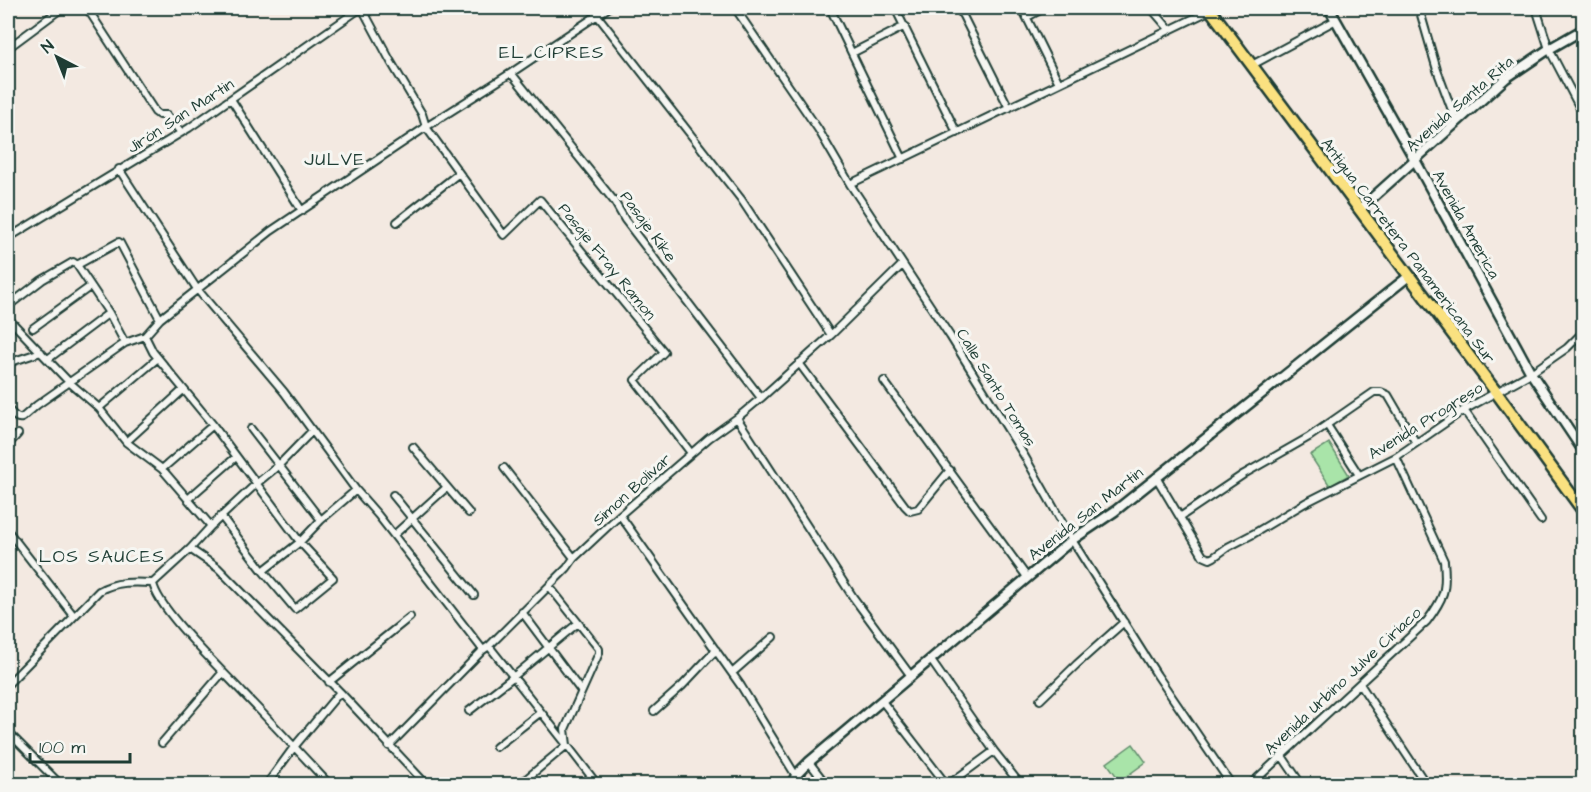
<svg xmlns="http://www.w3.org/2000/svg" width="1591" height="792" viewBox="0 0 1591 792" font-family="'Architects Daughter',sans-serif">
<rect width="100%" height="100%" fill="#f3e9e1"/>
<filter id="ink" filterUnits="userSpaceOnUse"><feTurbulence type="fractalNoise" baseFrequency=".0167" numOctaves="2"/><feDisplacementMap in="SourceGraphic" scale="12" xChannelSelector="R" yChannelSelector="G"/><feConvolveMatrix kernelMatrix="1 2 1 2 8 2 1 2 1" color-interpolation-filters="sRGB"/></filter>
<g filter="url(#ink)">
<path fill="#a9e4a9" stroke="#64906e" stroke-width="1.5" d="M1329,443L1349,475L1330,486L1310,455Z
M1133,744L1146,762L1120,781L1107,763Z"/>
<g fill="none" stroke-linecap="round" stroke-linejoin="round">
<g stroke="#1f3d34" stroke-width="10">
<path id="street" d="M87,8L155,112L159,115H167L181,133
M362,8L391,62L422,114L426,127L504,235L540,200L664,352L635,380L691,453
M735,8L818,129L850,184L950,336L1025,457L1072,540L1157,675L1231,784
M830,8L903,159
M895,8L957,133
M959,8L1009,108
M1022,8L1059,83
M1151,8L1169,29
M1419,8L1437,70L1456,121
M1536,8L1549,49L1584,116
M597,15L741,199L831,335
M1027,17L1044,8
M8,48L62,8
M852,53L905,26
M1252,65L1336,20
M511,73L614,201L625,220L761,398
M231,99L302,211
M119,169L197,289L284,392L356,490L378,515L483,650
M850,184L1211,10
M397,222L459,173
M8,238L189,128L361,8
M77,265L109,313L125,343
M8,306L42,280L73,262L77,265L119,242L120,243L160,319
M8,318L69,382L99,408L126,442L162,469L211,526
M33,328L91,286
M145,336L160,319L271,231L426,127L511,73L608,8
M145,336L153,352L213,425L300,542L333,578L295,609L263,571L221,516
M48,359L109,313
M8,363L41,352
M799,363L905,506L910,511L918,509L950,470
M884,381L1027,577
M99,408L158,358
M8,409C12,413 16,420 22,418L37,405L125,343L145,336
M1464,410L1541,520
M737,418L853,597L911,676
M1327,425L1359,475
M251,429L321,520
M126,442L183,390
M8,445L18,434
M504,468L574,558
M162,469L213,425
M1156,477L1203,556L1210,559L1214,557L1228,547L1253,534L1305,503L1396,457L1464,410L1531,373L1567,348L1584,331
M447,487L469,513
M393,495L474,595
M188,499L236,457
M620,515L741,686L796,776
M1180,517L1244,474L1309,437L1374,392H1381L1388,395L1416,443
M8,531L74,616
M394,535L447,487L413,447
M190,549L218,568L340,692L426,784
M263,571L300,542L321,520L356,490
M153,583C157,609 223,671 243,693C272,723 301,754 329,784
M153,583L190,549L211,526L256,484L279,465L312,431
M549,586L599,649V653L565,729L567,745L597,784
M522,612L581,691
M489,646L567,745L520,784
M930,659L994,751L1020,784
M732,673L773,637
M329,682L410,617
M8,684L99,591C116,581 134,582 153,583
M1360,684L1426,784
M1040,700L1077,664L1124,622
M882,701L946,784
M469,711L513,677L578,623
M654,711L682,686L716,650
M8,732L60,784
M162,743L223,672
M389,746L483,650L489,646L567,568L574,558L620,515L709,438L737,418L761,398L831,335L902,265
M496,747L541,712
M1282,756L1301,784
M809,762L826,784
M267,784L294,747L340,692
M949,784L994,751
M1251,784L1427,621C1444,598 1447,590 1444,561L1396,457"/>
</g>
<g stroke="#1f3d34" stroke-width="13">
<path id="secondary" d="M1329,8L1415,160L1531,373L1584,452
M1360,209L1506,78L1549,49L1584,29
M791,784L798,773L809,762L1072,540L1115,511L1409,276"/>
</g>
<g stroke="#1f3d34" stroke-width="15">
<path id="highway" d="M1209,8L1496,392L1584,512"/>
</g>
<use href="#street" stroke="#f6f6f2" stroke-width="6"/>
<use href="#secondary" stroke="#f6f6f2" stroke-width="8"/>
<use href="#highway" stroke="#fae180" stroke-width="10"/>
</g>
</g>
<g text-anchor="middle" stroke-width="6" stroke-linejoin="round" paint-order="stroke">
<g font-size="16" fill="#1f3d34" stroke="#f6f6f2">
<text transform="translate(1459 103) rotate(-41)" y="6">Avenida Santa Rita</text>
<text transform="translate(180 115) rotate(-33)" y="6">Jirón San Martin</text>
<text transform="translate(1467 224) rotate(61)" y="6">Avenida America</text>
<text transform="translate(649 226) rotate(54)" y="6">Pasaje Kike</text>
<text transform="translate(1409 250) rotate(53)" y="6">Antigua Carretera Panamericana Sur</text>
<text transform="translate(608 261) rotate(51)" y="6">Pasaje Fray Ramon</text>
<text transform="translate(997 387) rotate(58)" y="6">Calle Santo Tomas</text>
<text transform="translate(1425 420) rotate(-32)" y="6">Avenida Progreso</text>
<text transform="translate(631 489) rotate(-42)" y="6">Simon Bolivar</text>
<text transform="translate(1085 513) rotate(-38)" y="6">Avenida San Martin</text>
<text transform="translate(1342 680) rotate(-43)" y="6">Avenida Urbino Julve Ciriaco</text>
</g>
<g font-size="18" letter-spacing="1.5" fill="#1f3d34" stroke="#f6f6f2">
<text x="552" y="58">EL CIPRES</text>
<text x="335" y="165">JULVE</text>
<text x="102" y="562">LOS SAUCES</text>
</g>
</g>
<rect width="1591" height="792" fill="none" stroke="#f6f6f2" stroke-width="30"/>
<rect x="15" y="15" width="1561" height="762" fill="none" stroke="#1f3d34" stroke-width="2" filter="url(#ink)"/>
<g transform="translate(57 57) rotate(318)" stroke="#f6f6f2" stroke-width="4.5" paint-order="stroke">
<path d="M0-4.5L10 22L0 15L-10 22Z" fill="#1f3d34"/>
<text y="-9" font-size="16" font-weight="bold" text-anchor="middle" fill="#1f3d34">N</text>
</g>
<path d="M30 753v9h100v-9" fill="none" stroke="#1f3d34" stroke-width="3"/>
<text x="39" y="753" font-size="18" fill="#1f3d34" stroke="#f6f6f2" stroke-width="4.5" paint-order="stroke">100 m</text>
</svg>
